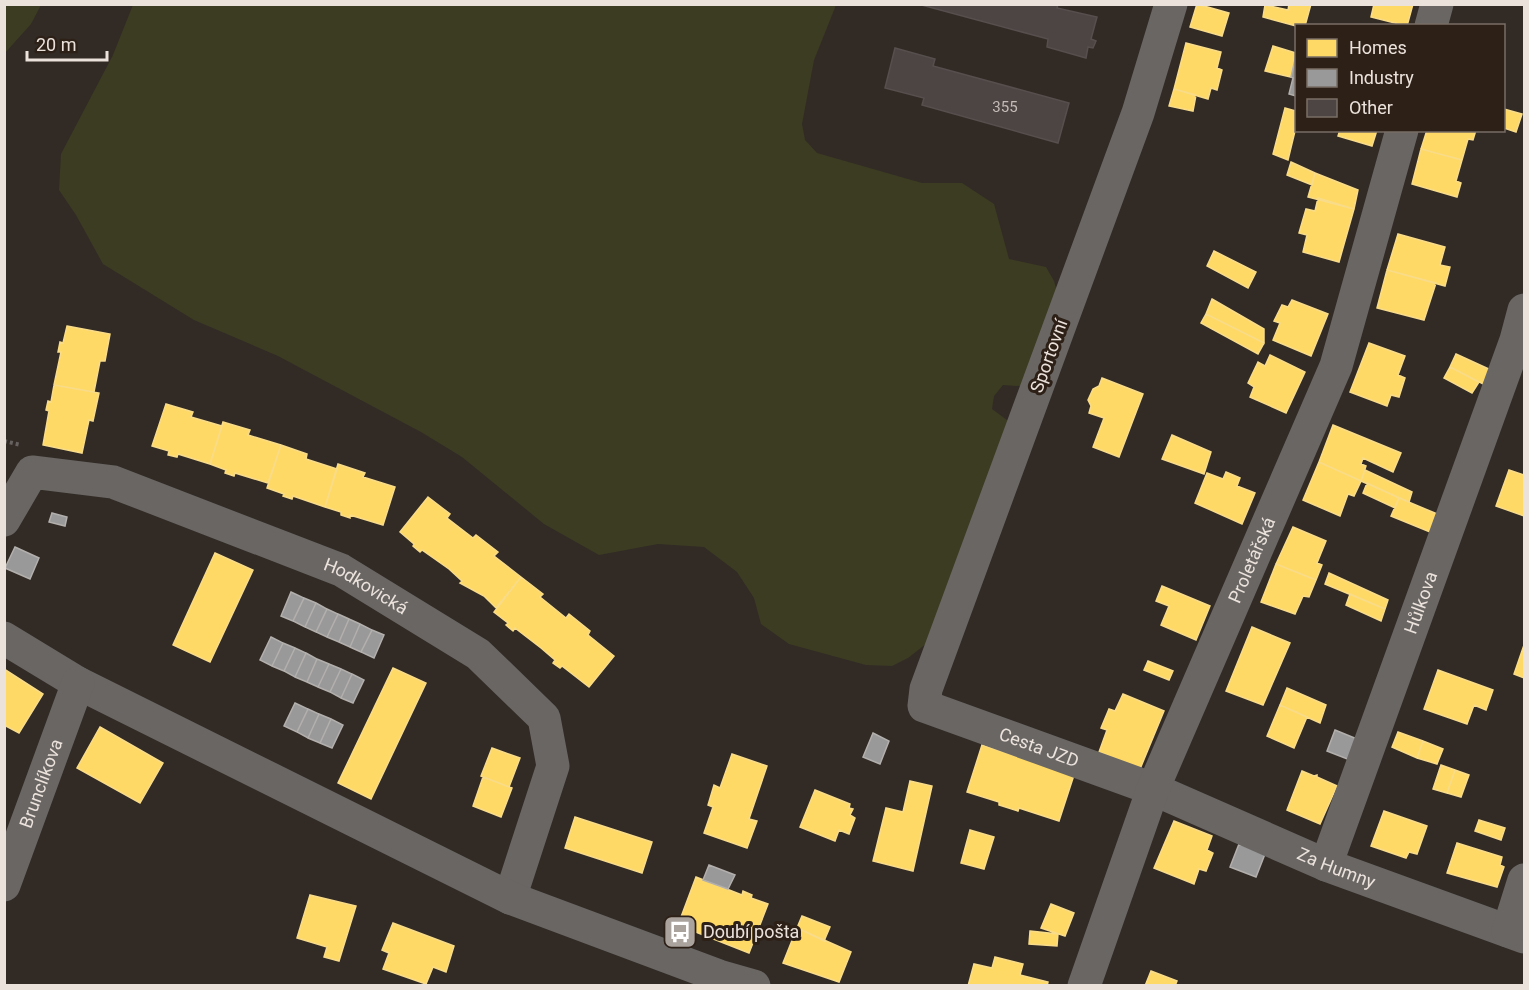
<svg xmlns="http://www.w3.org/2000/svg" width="1529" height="990" viewBox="0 0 1529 990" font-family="Roboto,sans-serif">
<rect width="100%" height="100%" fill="#322b25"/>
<path fill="#3c3c23" d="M5,4L41,5L31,24L5,53Z
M133,5H836L814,60L802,124L805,140L817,153L922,183H962L994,204L1009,259L1046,267L1054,281L1058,296L1027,380L1020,386L1003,385L994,396L992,409L1011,423L931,640L908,658L892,666L866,665L789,644L761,624L754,598L737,572L704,547L658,544L599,555L544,524L462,457L421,432L278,356L194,320L103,264L76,215L59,190L61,154L113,55Z"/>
<path fill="#ffd966" stroke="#f9dc89" stroke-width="1.5" d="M1197,4L1229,13L1222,36L1190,27Z
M1289,4H1311L1305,26H1296L1263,17L1265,5L1288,10Z
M1374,4H1413L1407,26L1371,17Z
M1186,43L1221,52L1217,68L1222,70L1217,90L1211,88L1208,99L1174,89Z
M1273,46L1296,53L1291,77L1265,71Z
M1174,89L1196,95L1193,111L1169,106Z
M1285,108L1296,111V127L1288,160L1273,154Z
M1504,109L1522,114L1516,132L1504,128Z
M1340,130H1377L1372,146L1338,136Z
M1427,130H1476L1473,140L1468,139L1462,160L1421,149Z
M1421,149L1462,160L1456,181L1461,183L1457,197L1412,184Z
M1291,162L1315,173L1312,185L1287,175Z
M1315,173L1358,190L1354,209L1308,197Z
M1318,198L1354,209L1339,262L1303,252L1307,235L1299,233L1306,209L1315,211Z
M1398,234L1445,247L1440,265L1450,267L1445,286L1387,270Z
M1214,251L1256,272L1248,288L1207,266Z
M1387,270L1436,283L1424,320L1377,308Z
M1212,299L1264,329V343L1206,314Z
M1292,300L1328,314L1311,356L1273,340L1280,323L1274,321L1282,305L1288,307Z
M1206,314L1264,343L1258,354L1201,323Z
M67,326L110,334L105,361H100L94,392L54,385L61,352H58L60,342L63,343Z
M1369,343L1405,356L1398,375L1405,378L1399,397L1391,395L1387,406L1350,392Z
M1456,354L1493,371L1487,386L1450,367Z
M1270,355L1305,372L1286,413L1250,397L1254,387L1248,383L1258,362L1265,366Z
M1450,367L1479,382L1472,393L1444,378Z
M1102,378L1143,394L1119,457L1093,447L1104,418L1089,413L1091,406L1088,400L1093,389L1099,386Z
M54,385L99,393L93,421L89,420L82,453L43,445L49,411L46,410L48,401L51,402Z
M166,404L193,412L191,417L222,426L210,464L178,454L177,457L168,455L169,451L152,446Z
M223,422L250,430L248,435L281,445L268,483L235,473L234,476L225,473L226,470L210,464Z
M1333,425L1401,453L1393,472L1363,458L1361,464L1366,466L1361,481L1319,462Z
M1172,435L1211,452L1204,474L1162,459Z
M281,445L307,454L306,459L337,469L325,507L293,496L292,499L283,496L284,494L267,488Z
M1319,462L1361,481L1354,496L1348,494L1340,516L1303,500Z
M338,464L365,473L363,477L395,487L383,525L350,515V518L341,515V512L325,507Z
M1365,470L1412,492L1409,502L1361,481Z
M1509,470L1524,475V516L1496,506Z
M1226,472L1240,478L1237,486L1255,493L1242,524L1195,503L1207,473L1223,479Z
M1367,483L1399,498L1395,508L1363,493Z
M428,497L450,514L447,518L473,538L476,535L498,552L494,556L521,577L496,608L484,596L460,583L462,581L449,569L422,550L420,552L413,546L414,544L400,532Z
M1399,498L1442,516L1435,534L1391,516Z
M1293,527L1326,541L1317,563L1322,565L1316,580L1276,564Z
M215,553L253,570L210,662L173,645Z
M1276,564L1316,580L1309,597L1303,596L1295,614L1261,602Z
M1329,573L1388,600L1385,609L1325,584Z
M521,577L543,594L540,597L566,618L569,614L590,631L588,635L614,656L589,687L562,666L560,668L553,663L555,660L541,648L515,628L513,631L506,625L508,623L494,612Z
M1162,586L1210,606L1196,640L1161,625L1169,606L1156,601Z
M1350,594L1385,609L1381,621L1346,605Z
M1252,627L1290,643L1263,705L1226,691Z
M1524,645V678L1514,674Z
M1148,661L1173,671L1169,680L1144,670Z
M393,668L426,683L371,799L338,783Z
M4,669L43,694L19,733L4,725Z
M1438,670L1493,690L1486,710L1474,705L1467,724L1424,709Z
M1287,688L1326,705L1320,723L1280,705Z
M1123,694L1164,711L1140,769L1099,752L1107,730L1101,728L1109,709L1115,711Z
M1280,705L1307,717L1294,748L1267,736Z
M100,727L163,763L140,803L77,768Z
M1398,732L1423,741L1417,758L1392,747Z
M1423,741L1443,749L1437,764L1417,758Z
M982,745L1074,775L1059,821L1019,808L1018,811L999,805V802L967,792Z
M492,748L520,758L509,787L481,776Z
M732,754L767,766L749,819L757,821L747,848L704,833L713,807L708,805L714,785L720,788Z
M1441,765L1455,770L1447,793L1433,789Z
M1455,770L1469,775L1461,797L1447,793Z
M1302,771L1314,776L1317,775V777L1337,786L1320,824L1287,810Z
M483,777L512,788L501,817L473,806Z
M910,781L932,786L913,871L873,861L886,808L903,812Z
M815,790L850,804L849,808L853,809L850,815L855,818L849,834L839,830L835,841L800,827Z
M1384,811L1427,826L1417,854L1409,852L1406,858L1371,846Z
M575,817L652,842L642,873L565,848Z
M1479,820L1505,828L1501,840L1475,831Z
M1174,821L1212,836L1207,850L1213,853L1206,871L1199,869L1194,884L1154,868Z
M970,830L994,837L984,869L961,863Z
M1457,843L1502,857L1500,865L1504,867L1497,887L1447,873Z
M696,877L742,895L743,891L752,895L751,898L768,904L749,953L678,925Z
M310,895L356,906L339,961L324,957L327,947L297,938Z
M1051,904L1074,913L1065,936L1041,928Z
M802,916L830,927L824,941L797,928Z
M393,923L454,946L446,972L433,967L426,984L383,969L389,953L382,950Z
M797,928L851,952L839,982L783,963Z
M1030,931L1058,934L1057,946L1029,944Z
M995,957L1023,964L1020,975L1048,982L1047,986H968L974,964L992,968Z
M1151,971L1177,981L1175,986H1145Z"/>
<path fill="#999" stroke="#b2afad" stroke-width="1.5" d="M1296,55V96L1289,94L1293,78L1291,77Z
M52,513L67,517L65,526L49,522Z
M15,547L39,558L30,579L5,568Z
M291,592L304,598L293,621L281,616Z
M304,598L316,603L305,627L293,621Z
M316,603L327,609L316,632L305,627Z
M327,609L338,614L327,637L316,632Z
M338,614L349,619L339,642L327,637Z
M349,619L360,624L350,647L339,642Z
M360,624L372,630L361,652L350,647Z
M372,630L384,635L374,658L361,652Z
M271,637L283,643L272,666L260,660Z
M283,643L295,648L284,671L272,666Z
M295,648L306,653L295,677L284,671Z
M306,653L317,659L307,682L295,677Z
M317,659L329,664L318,687L307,682Z
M329,664L341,669L330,692L318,687Z
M341,669L352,674L341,698L330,692Z
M352,674L364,680L353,703L341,698Z
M295,703L308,709L297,732L284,726Z
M308,709L319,714L308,738L297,732Z
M319,714L331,719L320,743L308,738Z
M331,719L343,725L332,748L320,743Z
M1335,730L1357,739L1350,760L1327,751Z
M873,733L889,741L880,764L863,757Z
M1239,844L1265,854L1256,877L1230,867Z
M709,865L735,875L728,889L703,880Z"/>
<path fill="#4d4544" stroke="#564f4e" stroke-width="1.5" d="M918,4H1058L1057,8L1097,17L1091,39L1096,41L1093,48L1088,47L1086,58L1047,47L1048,39Z
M895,48L935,59L933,66L1069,103L1058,143L922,105L924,98L885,88Z"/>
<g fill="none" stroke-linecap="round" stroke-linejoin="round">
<path stroke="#676260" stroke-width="4" stroke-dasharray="3 3" stroke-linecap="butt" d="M4,441L21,445"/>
<g stroke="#696664" stroke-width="33">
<path id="s1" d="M1171,4L1138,113L926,689L924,706L1153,789L1326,865L1524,937"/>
<path d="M1431,26L1437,4"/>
<path id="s2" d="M4,520L32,472L113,482L341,570L478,654L544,718L553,766L510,898"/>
<path d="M4,638L78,683L510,898L719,976L754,986"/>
<path id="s3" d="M1326,865L1516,340L1524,310"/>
<path id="s4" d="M4,885L78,683"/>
<path d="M1508,931L1524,880"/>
<path id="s5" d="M1084,986L1153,789L1336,366L1402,130"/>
</g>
</g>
<defs>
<g id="bus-square" transform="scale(1.725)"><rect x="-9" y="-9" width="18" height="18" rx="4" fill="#aaa29c" stroke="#2d2017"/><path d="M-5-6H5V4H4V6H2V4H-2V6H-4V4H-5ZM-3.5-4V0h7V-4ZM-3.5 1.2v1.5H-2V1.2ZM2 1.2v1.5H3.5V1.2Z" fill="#fff"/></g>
</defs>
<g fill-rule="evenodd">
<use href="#bus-square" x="680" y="932"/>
</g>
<g text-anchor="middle" stroke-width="6" stroke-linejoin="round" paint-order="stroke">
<g font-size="15" fill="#c4bbb6">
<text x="1005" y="112">355</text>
</g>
<g font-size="18" fill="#ebe2dc" stroke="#2d2017">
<text transform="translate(1049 356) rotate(-70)" y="6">Sportovní</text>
<text dy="6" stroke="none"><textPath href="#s5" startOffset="458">Proletářská</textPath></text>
<text dy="6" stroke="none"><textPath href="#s2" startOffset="411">Hodkovická</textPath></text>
<text dy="6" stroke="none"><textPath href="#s3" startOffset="279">Hůlkova</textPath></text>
<text dy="6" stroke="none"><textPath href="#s1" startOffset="867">Cesta JZD</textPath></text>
<text dy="6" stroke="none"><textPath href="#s4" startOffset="108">Brunclíkova</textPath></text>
<text dy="6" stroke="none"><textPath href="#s1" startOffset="1188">Za Humny</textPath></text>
</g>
<g font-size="18" fill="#ebe2dc" stroke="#2d2017" text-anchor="start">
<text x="703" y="938">Doubí pošta</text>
</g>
</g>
<rect width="1529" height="990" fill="none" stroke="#ebe2dc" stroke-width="12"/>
<rect x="1295" y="24" width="210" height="108" fill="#2d2017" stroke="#796e66" stroke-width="1.5"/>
<rect x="1307" y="39" width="30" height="18" fill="#ffd966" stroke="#796e66" stroke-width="1.5"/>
<text x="1349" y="54" font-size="18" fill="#ebe2dc">Homes</text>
<rect x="1307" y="69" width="30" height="18" fill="#999999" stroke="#796e66" stroke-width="1.5"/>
<text x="1349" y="84" font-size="18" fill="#ebe2dc">Industry</text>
<rect x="1307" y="99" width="30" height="18" fill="#4d4544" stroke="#796e66" stroke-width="1.5"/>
<text x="1349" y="114" font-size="18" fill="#ebe2dc">Other</text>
<path d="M27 51v9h80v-9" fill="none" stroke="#ebe2dc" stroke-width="3"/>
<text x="36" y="51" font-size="18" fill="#ebe2dc" stroke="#2d2017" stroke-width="4.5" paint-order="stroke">20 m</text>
</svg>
